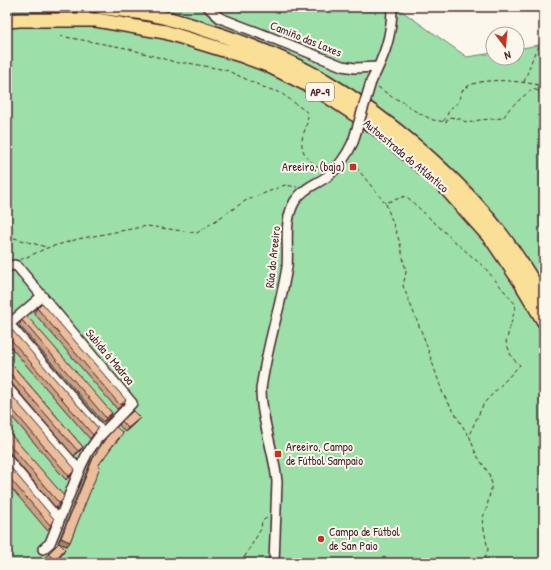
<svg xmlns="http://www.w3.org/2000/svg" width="551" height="570" viewBox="0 0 551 570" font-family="'Patrick Hand',sans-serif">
<rect width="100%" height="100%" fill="#fbf7ec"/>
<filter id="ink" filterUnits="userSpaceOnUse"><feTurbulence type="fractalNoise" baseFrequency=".025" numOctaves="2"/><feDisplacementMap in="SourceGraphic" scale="8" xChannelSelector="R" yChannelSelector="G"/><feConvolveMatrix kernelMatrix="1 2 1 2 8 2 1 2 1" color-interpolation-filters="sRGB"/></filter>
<g filter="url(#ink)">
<path fill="#9cdfa9" stroke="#737f6a" d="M7,7H396L467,57L493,53V58H517V49L544,44V563H7Z"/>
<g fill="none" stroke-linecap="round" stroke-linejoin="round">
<g stroke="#4a1f2b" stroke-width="12">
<path id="minor" d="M208,7L220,18L290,45L342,66L355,68L378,67
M371,82C384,57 392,36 392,7
M7,267L14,265L17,266L132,403L98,438L88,452L81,466L50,543L43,549
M9,324L103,433
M7,326L42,296
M7,387L79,470
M7,459L59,520
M274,563L277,482C274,450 261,420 261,389C265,361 272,333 279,306C282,293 285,280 287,267C289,245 283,221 295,201C303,188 317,184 328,176C340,166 347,155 353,142"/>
</g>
<g stroke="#4a1f2b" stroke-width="16">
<path id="highway" d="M101,7C124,11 148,12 170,19C223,34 276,53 324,80C388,118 456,175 501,234C517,255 531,277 544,300
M7,21L20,20H96L165,32L240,55L267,65L318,90L377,129L439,181L492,240L519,280L544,322"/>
</g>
<path stroke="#4a1f2b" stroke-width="1" stroke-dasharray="4 3" stroke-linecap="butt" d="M60,36L126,48L178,63H188L226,70L263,87L281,93L308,113C308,122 306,127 303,135C298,153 309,160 322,171
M524,82L535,52L544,40
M378,87L392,97L403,102L415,111L433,120L446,122L450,117L460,119L468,123L479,120L503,118L510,108L532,89L544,92
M538,91L544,96
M443,121C448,117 447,112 451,108C453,106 456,105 458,102C460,98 460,94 462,91C476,74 525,82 544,86
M352,162L385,203L406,196L452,239L485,268L516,305L506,342L512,358L520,365L484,403L469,435L476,454L489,474L492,484L486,511L482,519L488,550L483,561V563
M386,204L400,243L406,272L403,286L424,338L443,394L468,435
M7,236L46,247
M20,260L47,248L78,239L147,226L197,233L245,201L285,185L297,187
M241,563L261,529L262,521L267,518"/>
<use href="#minor" stroke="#fbf7ec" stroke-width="9"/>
<use href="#highway" stroke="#fadf96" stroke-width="13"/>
<g stroke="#4a1f2b" stroke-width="12" stroke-linecap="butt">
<path id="minor-bridge" d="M353,142L371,82"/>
</g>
<use href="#minor-bridge" stroke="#fbf7ec" stroke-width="9"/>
</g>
<path fill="#caa385" stroke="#4a1f2b" d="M37,308L123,404L117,409L34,313Z
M22,320L112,413L109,418L103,422L19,325Z
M7,334L98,428L90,439L7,343Z
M7,359L83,447L80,451L74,456L7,378Z
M7,390L73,472L70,476L66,480L7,411Z
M122,421L136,422L125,432L119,425Z
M7,430L62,501L56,508L7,450Z
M106,438H120L110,449L98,466L70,542L67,546L58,543L91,461Z
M7,463L53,522L50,527L47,530L7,483Z
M48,554H62L53,563H50L45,558Z"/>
<path fill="#a4856c" stroke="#4a1f2b" d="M306,7H318L316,10L305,8Z
M332,7H342L341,9H331Z
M112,413L109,418L103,422L106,418Z
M140,418L136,422L125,432L128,428Z
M83,447L80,451L74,456L78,451Z
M73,472L70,476L66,480L69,476Z
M61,538L70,542L67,546L58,543Z
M65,549L62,554L53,563L55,560Z"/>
<path fill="#ebbe9b" stroke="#4a1f2b" d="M42,303L126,400L120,405L37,308Z
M27,316L112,413L106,418L22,320Z
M12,330L98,428L93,435L7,335V334Z
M7,359L83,447L78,451L7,370Z
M7,390L75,469L73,472L69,476L7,403Z
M133,411L140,418L128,428L122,421Z
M116,427L123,433L113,445L98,466L100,467L70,542L61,538L94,456L106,438Z
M7,430L64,496L62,501L59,503L7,442Z
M7,463L54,519L53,522L50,525L7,475Z
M59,543L65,549L55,560L48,554Z"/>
</g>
<g fill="#c8321e" stroke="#fbf7ec" stroke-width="1.5">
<rect x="349" y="163" width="8" height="8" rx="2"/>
<rect x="274" y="450" width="8" height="8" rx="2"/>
<circle cx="321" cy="539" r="4"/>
</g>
<g text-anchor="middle" stroke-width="4" stroke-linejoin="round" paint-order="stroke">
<rect fill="#fbf7ec" stroke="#7f6065" stroke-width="1" x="306" y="83" width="28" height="18" rx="3"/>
<g font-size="11" font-weight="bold" fill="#4a1f2b">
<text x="320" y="96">AP-9</text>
</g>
<g font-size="12" fill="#4a1f2b" stroke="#fbf7ec">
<text transform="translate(306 39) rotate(22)" y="4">Camiño das Laxes</text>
<text transform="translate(406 156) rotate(40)" y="4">Autoestrada do Atlántico</text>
<text transform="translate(273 257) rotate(-84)" y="4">Rúa do Areeiro</text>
<text transform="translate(110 357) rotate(50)" y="4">Subida á Madroa</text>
</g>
<g font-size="12" fill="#4a1f2b" stroke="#fbf7ec" text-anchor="start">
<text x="345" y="171" text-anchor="end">Areeiro, (baja)</text>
<text x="286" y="451">Areeiro, Campo<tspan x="286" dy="14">de Fútbol Sampaio</tspan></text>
<text x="329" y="536">Campo de Fútbol<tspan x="329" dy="14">de San Paio</tspan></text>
</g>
</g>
<rect width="551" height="570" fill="none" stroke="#fbf7ec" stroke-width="24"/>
<rect x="12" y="12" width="527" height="546" fill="none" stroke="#4a1f2b" stroke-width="1.5" filter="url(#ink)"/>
<g transform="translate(505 46) rotate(164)"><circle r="19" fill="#fbf7ec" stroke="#b4a19f"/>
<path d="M0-3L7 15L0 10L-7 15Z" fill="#c8321e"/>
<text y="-6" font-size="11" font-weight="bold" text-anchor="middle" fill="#4a1f2b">N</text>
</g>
</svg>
